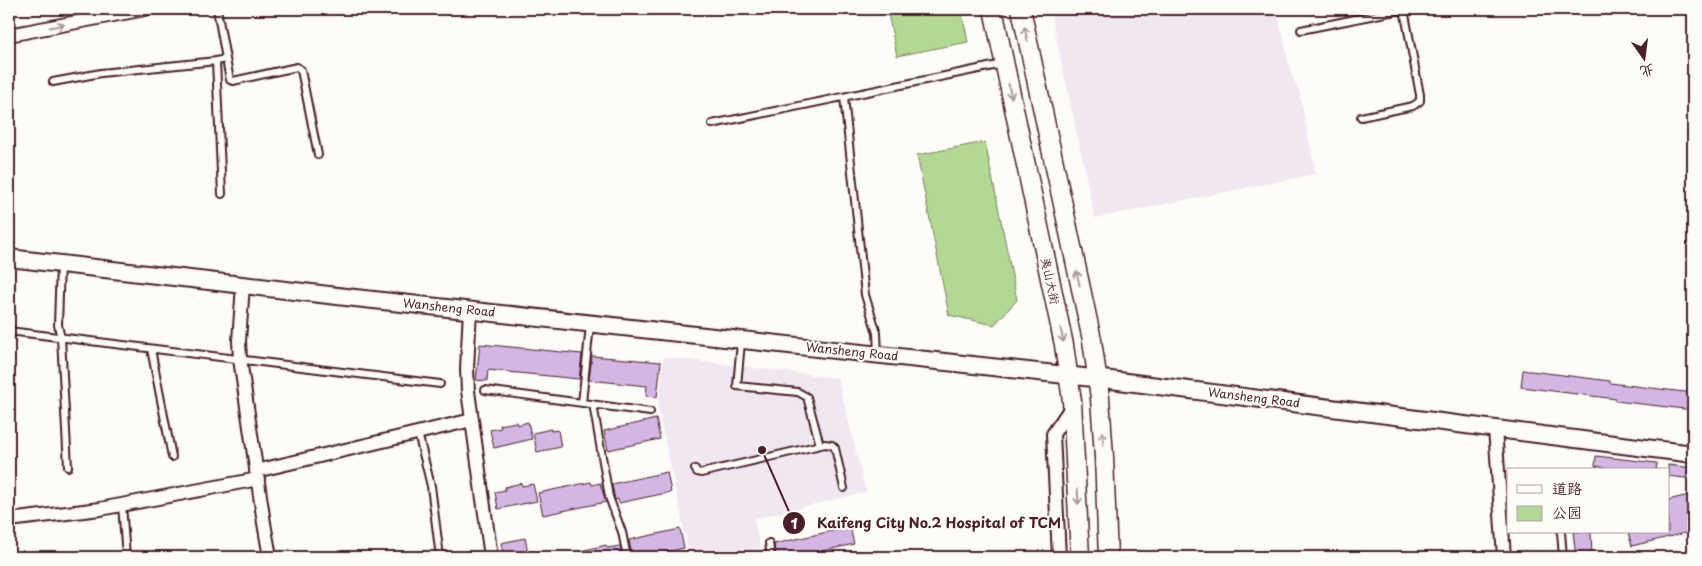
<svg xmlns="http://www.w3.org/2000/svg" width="1702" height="566" viewBox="0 0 1702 566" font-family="'Playpen Sans','LXGW WenKai TC',sans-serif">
<rect width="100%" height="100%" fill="#fdfcf7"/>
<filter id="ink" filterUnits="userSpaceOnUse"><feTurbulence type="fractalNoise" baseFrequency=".02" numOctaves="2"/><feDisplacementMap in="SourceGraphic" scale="10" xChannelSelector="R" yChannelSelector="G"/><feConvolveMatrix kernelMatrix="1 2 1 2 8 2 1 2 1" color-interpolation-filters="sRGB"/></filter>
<g filter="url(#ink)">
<path fill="#f0e7f1" d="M1050,9H1277L1291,73L1299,91L1316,174L1095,218Z
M664,357L838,378L866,492L754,519L761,549L726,557H690L658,408Z"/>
<path fill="#b2d894" stroke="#7e7c60" d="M887,9H961L968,42L897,56Z
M985,142L1017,300L994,325L949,315L917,155Z"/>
<path fill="#d3b6e3" stroke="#4a1f2b" d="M480,344L582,354L579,379L488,370L487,381L476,380Z
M592,356L661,362L657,397L646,396L647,386L589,380Z
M1523,370L1610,381V383L1693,393V410L1616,401V399L1521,387Z
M656,419L660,439L608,450L604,431Z
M516,422L517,425L528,422L532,439L494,448L490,430L501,428L500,425Z
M551,429V431L558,430L561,447L537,452L533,433Z
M1596,456L1657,463L1656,470H1621L1595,466Z
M1668,465L1693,468V479L1668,476Z
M667,472L671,492L619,503L618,499L615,500L612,484Z
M591,482L592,485L600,483L606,502L543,515L538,493Z
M521,483L522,486L533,484L537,501L498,509L495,492L505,490V487Z
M1693,494V531L1632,546L1628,532H1668V500Z
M850,527L854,544L796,557H776L774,544Z
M680,529L684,548L644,557H632L629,540Z
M1573,532H1591L1592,557H1576Z
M525,538L529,557H504L501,543Z
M606,545L607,548L620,546L622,557H572V553Z"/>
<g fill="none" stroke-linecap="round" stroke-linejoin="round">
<g stroke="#4a1f2b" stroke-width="10">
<path id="service" d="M217,9L226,59L216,61L222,194
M1301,30L1405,9
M226,59L230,80L233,81L297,67L301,70L318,155
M53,82L101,73L216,61
M844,97L865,295L877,333L878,354
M1361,117L1413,106L1420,101V95L1404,9
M712,124L1003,64
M60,264L58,325L61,338L68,467
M9,331L440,384
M741,342L737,386L798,392L807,397L820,445
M151,349L172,457
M485,390L650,412
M582,403L590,325
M593,404L609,497L622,532L627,557
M418,433L431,486L440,557
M695,469L697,472L701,473L825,444L832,445L835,448L844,488
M122,505L126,557
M1561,532L1563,557
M769,543L771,557"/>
</g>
<g stroke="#4a1f2b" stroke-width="16">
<path id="minor" d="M9,35L145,9
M243,285L239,341L240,359L264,523L270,557
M470,310L467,369L468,391L491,557
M1495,428L1504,557
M256,471L472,420
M9,520L100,509L258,479
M1059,557L1053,434L1072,406"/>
</g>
<g stroke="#4a1f2b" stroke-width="20">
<path id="tertiary" d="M9,258L346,297L1111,380L1693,454"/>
</g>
<g stroke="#4a1f2b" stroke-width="21">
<path id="secondary" d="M993,9L1064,345L1072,401L1080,557
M1021,9L1092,340L1100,398L1104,457L1108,557"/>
</g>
<use href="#service" stroke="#fdfcf7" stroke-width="6"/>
<use href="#minor" stroke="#fdfcf7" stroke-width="12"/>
<use href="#tertiary" stroke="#fdfcf7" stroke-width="16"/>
<use href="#secondary" stroke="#fdfcf7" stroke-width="18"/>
</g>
<defs><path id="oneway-shaft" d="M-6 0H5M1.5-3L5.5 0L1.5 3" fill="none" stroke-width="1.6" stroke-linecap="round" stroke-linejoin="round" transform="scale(1.25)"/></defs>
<g stroke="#ac999b">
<use href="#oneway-shaft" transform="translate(57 26) rotate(-11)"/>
<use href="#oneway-shaft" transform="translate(1026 34) rotate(-102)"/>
<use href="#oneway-shaft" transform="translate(1010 91) rotate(78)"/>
<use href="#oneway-shaft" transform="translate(1078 278) rotate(-102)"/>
<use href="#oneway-shaft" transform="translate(1062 335) rotate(78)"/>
<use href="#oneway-shaft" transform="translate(1103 439) rotate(-94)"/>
<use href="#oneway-shaft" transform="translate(1078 497) rotate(88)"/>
</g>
</g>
<g text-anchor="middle" stroke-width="4" stroke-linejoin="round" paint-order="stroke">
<g font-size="12" fill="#4a1f2b" stroke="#fdfcf7">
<text transform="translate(1050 281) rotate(78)" y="4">夷山大街</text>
<text transform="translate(449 308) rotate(6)" y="4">Wansheng Road</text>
<text transform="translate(852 352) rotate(6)" y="4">Wansheng Road</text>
<text transform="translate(1254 398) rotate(7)" y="4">Wansheng Road</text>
</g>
</g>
<path fill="none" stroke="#4a1f2b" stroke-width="2" d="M762 450L794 523"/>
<g fill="#4a1f2b" stroke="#fdfcf7" stroke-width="2">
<circle cx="762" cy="450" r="5"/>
<circle cx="794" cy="523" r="12"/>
</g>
<g font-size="15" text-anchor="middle" font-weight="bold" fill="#fff">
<text x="794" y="529">1</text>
</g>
<g font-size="14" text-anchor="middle" font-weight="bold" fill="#4a1f2b" stroke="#fdfcf7" stroke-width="4" stroke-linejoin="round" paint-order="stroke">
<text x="939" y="528">Kaifeng City No.2 Hospital of TCM</text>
</g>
<rect width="1702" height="566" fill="none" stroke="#fdfcf7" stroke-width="30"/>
<rect x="15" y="15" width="1672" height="536" fill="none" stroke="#4a1f2b" stroke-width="2" filter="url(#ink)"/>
<rect x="1507" y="468" width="162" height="65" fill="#fdfcf7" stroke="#b5a4a5"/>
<rect x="1517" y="485" width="25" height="8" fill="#fdfcf7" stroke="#b5a4a5"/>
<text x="1552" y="494" font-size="15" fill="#4a1f2b">道路</text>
<rect x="1517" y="506" width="25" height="15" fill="#b2d894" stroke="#b5a4a5"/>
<text x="1552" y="518" font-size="15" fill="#4a1f2b">公园</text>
<g transform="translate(1644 58) rotate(166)" stroke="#fdfcf7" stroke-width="4" paint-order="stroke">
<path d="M0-4L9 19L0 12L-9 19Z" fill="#4a1f2b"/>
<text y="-8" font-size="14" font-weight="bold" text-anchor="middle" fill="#4a1f2b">北</text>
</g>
</svg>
